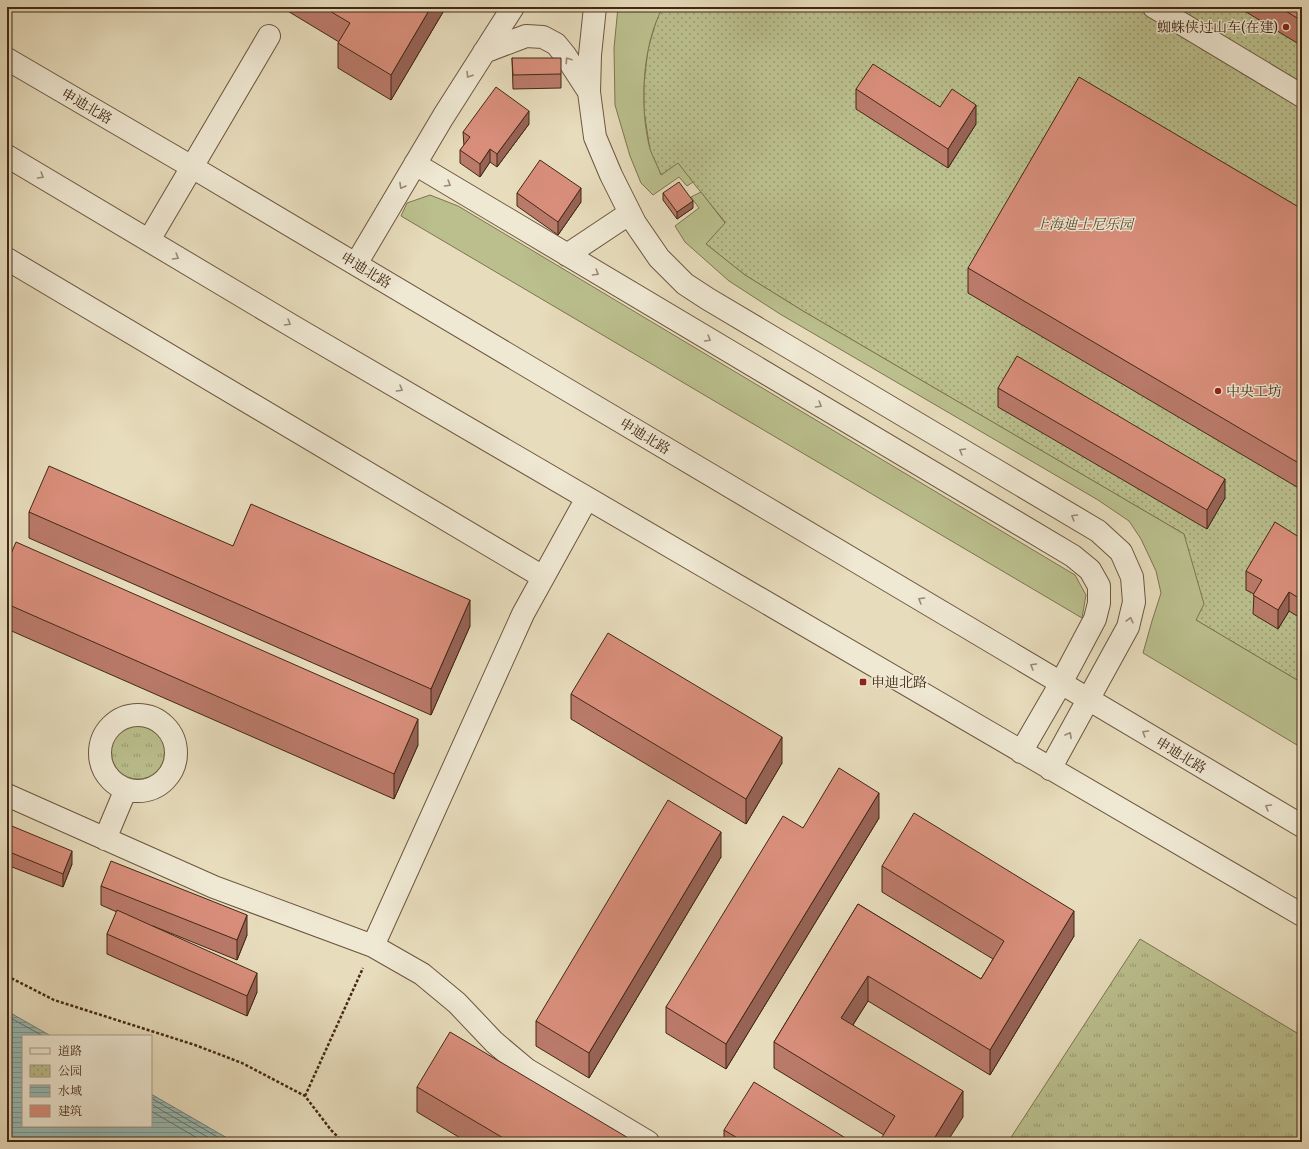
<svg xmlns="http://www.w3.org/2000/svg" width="1309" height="1149" viewBox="0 0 1309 1149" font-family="'Gentium Book Plus','Noto Serif SC',serif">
<defs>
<pattern id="grass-tufts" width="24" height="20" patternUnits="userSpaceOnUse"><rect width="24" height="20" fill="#babf8d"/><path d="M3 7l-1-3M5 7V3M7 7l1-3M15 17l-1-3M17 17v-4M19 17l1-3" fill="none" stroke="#999b72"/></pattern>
<pattern id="park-dots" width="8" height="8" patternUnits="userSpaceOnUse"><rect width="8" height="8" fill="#babf8d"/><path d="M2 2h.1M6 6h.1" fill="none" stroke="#999b72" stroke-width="1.8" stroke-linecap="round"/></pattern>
<pattern id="water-rules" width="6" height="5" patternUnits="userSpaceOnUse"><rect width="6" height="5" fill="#97bab5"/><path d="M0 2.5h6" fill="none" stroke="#7d9792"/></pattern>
</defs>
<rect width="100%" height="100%" fill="#e7dcbc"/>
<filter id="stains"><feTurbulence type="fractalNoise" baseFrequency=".005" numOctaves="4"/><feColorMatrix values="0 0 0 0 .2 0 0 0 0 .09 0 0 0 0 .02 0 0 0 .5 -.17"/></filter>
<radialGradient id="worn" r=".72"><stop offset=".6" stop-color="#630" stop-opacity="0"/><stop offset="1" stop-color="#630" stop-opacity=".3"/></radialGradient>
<path fill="url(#grass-tufts)" stroke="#7e7450" d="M111 752a27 27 0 1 1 54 0a27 27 0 1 1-54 0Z
M1140,939L1302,1036V1142H1008Z"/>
<path fill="url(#park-dots)" stroke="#7e7450" d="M625,7H1302V683L1196,620L1184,534L803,311L745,275L706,244L725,222L678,164L661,175L650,150L644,111V83L648,49L657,18Z"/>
<path fill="#babf8d" stroke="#7e7450" d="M618,7H663C642,45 639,107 650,149C653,158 658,166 661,175L678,163L693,182L687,186L679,177L653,195L641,183L630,156L615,105L614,48Z
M701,192L725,223L706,244L745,275L803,311L1184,534L1204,604L1196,620L1302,683V748L1143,653L1152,621L1161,593L1156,571L1141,539L1129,521L1098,500L780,314L729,281L685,242L675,226L699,208L691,197Z
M430,195L458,206L1075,575L1086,595L1082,618L401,216L407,203Z"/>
<path fill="url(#water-rules)" stroke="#758075" d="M7,1011L51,1036H23V1126H151V1094L234,1142H7Z"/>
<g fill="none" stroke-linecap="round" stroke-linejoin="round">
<path stroke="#6d7164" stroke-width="1" d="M7,1016L43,1036
M151,1098L226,1142
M151,1104L216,1142
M151,1111L204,1142"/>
<g stroke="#6c553e" stroke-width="24">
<path id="minor" d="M595,7L590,55L589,92L595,137L611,175L635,223L659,258L685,284L708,299L1098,531L1121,552L1132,577L1134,602L1128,627L1050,769
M1154,7L1302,96
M484,52L526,36L543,37L556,44L565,55L589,92
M7,59L192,167L1302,826
M7,156L294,327L1302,915
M415,164L1073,556L1090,570L1099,586V603L1095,619L1061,683L1021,752
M149,240L269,36
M567,255L630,213
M7,259L543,577
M356,264L443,117L513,7
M100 753a38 38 0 1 1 76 0a38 38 0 1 1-76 0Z
M7,795L214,887L373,946L422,974L457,1003L494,1042L526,1069L648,1142
M105,839L126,789
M373,946L523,614L587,498"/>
</g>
<path stroke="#432814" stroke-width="2.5" stroke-dasharray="3 2" stroke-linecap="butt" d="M7,976L54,1000L195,1045L242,1063L305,1096L331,1130L343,1142
M305,1096L363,968"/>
<use href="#minor" stroke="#efe8d3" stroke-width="22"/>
</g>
<path fill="#ba7a6a" stroke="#432814" d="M281,7H446L391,100L338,68V43L339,42Z
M1238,7H1302V46Z
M512,58L561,74V88L513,89Z
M856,89L940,107L976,124L948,168L856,109Z
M529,124L497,167L490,162L480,177L460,163V150L464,146L463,132Z
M517,193L581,202L558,235L517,206Z
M663,193L693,208L677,219L663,200Z
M1302,209V490L968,293V268Z
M998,388L1225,498L1207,529L998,407Z
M29,512L233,546L470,626L431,715L29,538Z
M1302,539V619L1289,611L1278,629L1253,614L1254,594L1246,590V571Z
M7,563L418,745L394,799L7,629Z
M571,694L782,763L746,824L571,719Z
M879,818L726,1069L666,1033V1007L803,828Z
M7,824L72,864L63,887L7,865Z
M721,857L589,1078L536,1046V1021Z
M882,866L1074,936L990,1075L868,1001L853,1025L963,1117L884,1135L774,1068V1042L858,904L981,979L993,959L882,892Z
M101,886L247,935L237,960L153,926L257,992L247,1016L107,954V934L117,912L101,905Z
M417,1087L635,1142H467L417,1112Z
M724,1130L852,1142H724Z"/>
<path fill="#976356" stroke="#432814" d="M431,7H446L391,100V75Z
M976,105V124L948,168V149Z
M529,111V124L497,167V154Z
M490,149V162L480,177V164Z
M581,188V202L558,235V222Z
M693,201V208L677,219V212Z
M1225,479V498L1207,529V510Z
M1289,592V611L1278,629V610Z
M470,600V626L431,715V689Z
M418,719V745L394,799V774Z
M782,737V763L746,824V799Z
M879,793V818L726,1069V1044Z
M721,832V857L589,1078V1053Z
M72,851V864L63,887V874Z
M1074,911V936L990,1075V1050Z
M247,915V935L237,960V940Z
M257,973V992L247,1016V996Z
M868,976V1001L841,1043V1018Z
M963,1091V1117L947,1142H932Z"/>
<path fill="#d88e7b" stroke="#432814" d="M323,7H431L391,75L338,43L350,23Z
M1279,7H1302V21Z
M512,58H561V74L513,75Z
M873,64L940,107L952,89L976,105L948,149L856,89Z
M1079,77L1302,209V465L968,268Z
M496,87L529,111L497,154L490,149L480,164L460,150L470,137L463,132Z
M540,160L581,188L558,222L517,193Z
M679,182L693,201L677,212L663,193Z
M1017,356L1225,479L1207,510L998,388Z
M49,466L233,546L251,504L470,600L431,689L29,512Z
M1275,522L1302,539V600L1289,592L1278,610L1253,595L1262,580L1246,571Z
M16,542L418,719L394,774L7,604V563Z
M608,633L782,737L746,799L571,694Z
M839,768L879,793L726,1044L666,1007L783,816L803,828Z
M668,800L721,832L589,1053L536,1021Z
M914,813L1074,911L990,1050L868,976L841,1018L963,1091L932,1142H879L895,1116L774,1042L858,904L981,979L1004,941L882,866Z
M7,824L72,851L63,874L7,851Z
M111,861L247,915L237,940L101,886Z
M117,910L257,973L247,996L107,934Z
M450,1032L635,1142H510L417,1087Z
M754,1082L852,1142H744L724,1130Z"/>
<defs><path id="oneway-chevron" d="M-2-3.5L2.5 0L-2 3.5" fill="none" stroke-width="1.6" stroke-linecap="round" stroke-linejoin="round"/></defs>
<g stroke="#998874">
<use href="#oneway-chevron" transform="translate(568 60) rotate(-124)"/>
<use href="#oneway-chevron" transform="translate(469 75) rotate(122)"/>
<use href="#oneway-chevron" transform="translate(41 176) rotate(31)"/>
<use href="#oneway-chevron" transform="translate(448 184) rotate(31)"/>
<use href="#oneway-chevron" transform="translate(402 186) rotate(120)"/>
<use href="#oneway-chevron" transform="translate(176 257) rotate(31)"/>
<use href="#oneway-chevron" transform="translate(596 273) rotate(31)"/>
<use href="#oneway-chevron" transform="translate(288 323) rotate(31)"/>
<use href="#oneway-chevron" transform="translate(708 339) rotate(31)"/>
<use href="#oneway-chevron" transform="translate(400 389) rotate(30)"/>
<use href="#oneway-chevron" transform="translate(819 405) rotate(31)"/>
<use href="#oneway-chevron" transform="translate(962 451) rotate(-149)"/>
<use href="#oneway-chevron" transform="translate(1074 517) rotate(-149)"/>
<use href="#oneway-chevron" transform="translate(921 600) rotate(-149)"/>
<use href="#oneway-chevron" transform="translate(1130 620) rotate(-76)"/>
<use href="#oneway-chevron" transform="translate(1033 666) rotate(-149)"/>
<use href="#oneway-chevron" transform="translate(1145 733) rotate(-149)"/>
<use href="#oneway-chevron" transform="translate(1069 735) rotate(-61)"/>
<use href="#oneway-chevron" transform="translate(1268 807) rotate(-149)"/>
</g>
<g fill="#8f2418" stroke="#efe8d3" stroke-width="1.5">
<circle cx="1286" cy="27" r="4"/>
<circle cx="1218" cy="391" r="4"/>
<rect x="859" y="678" width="8" height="8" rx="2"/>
</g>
<g text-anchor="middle" stroke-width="3" stroke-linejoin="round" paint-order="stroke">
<g font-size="14" fill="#432814" stroke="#efe8d3" text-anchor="start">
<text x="1278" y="32" text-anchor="end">蜘蛛侠过山车(在建)</text>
<text x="1226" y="396">中央工坊</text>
<text x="871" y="687">申迪北路</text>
</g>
<g font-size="14" fill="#432814" stroke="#efe8d3">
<text transform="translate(87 106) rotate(30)" y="5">申迪北路</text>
<text transform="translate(366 270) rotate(31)" y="5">申迪北路</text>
<text transform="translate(645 436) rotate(31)" y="5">申迪北路</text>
<text transform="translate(1181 755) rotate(31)" y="5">申迪北路</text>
</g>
<g font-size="14" font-style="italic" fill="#5b462c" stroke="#efe8d3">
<text x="1084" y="229">上海迪士尼乐园</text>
</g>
</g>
<rect width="1309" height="1149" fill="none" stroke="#e7dcbc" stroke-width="24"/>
<rect x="8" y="8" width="1293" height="1133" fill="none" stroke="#432814" stroke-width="2"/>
<rect x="12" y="12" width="1285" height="1125" fill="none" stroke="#432814"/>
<rect x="22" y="1035" width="130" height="92" fill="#efe8d3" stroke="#aa9b87"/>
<rect x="30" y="1048" width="20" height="6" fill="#efe8d3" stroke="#aa9b87"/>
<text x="58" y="1055" font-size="12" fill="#432814">道路</text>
<rect x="30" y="1065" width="20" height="12" fill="url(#park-dots)" stroke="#aa9b87"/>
<text x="58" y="1075" font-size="12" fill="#432814">公园</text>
<rect x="30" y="1085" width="20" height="12" fill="url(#water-rules)" stroke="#aa9b87"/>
<text x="58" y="1095" font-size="12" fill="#432814">水域</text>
<rect x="30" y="1105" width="20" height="12" fill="#d88e7b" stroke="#aa9b87"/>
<text x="58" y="1115" font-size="12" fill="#432814">建筑</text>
<rect width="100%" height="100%" filter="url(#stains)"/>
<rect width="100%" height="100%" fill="url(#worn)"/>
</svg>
